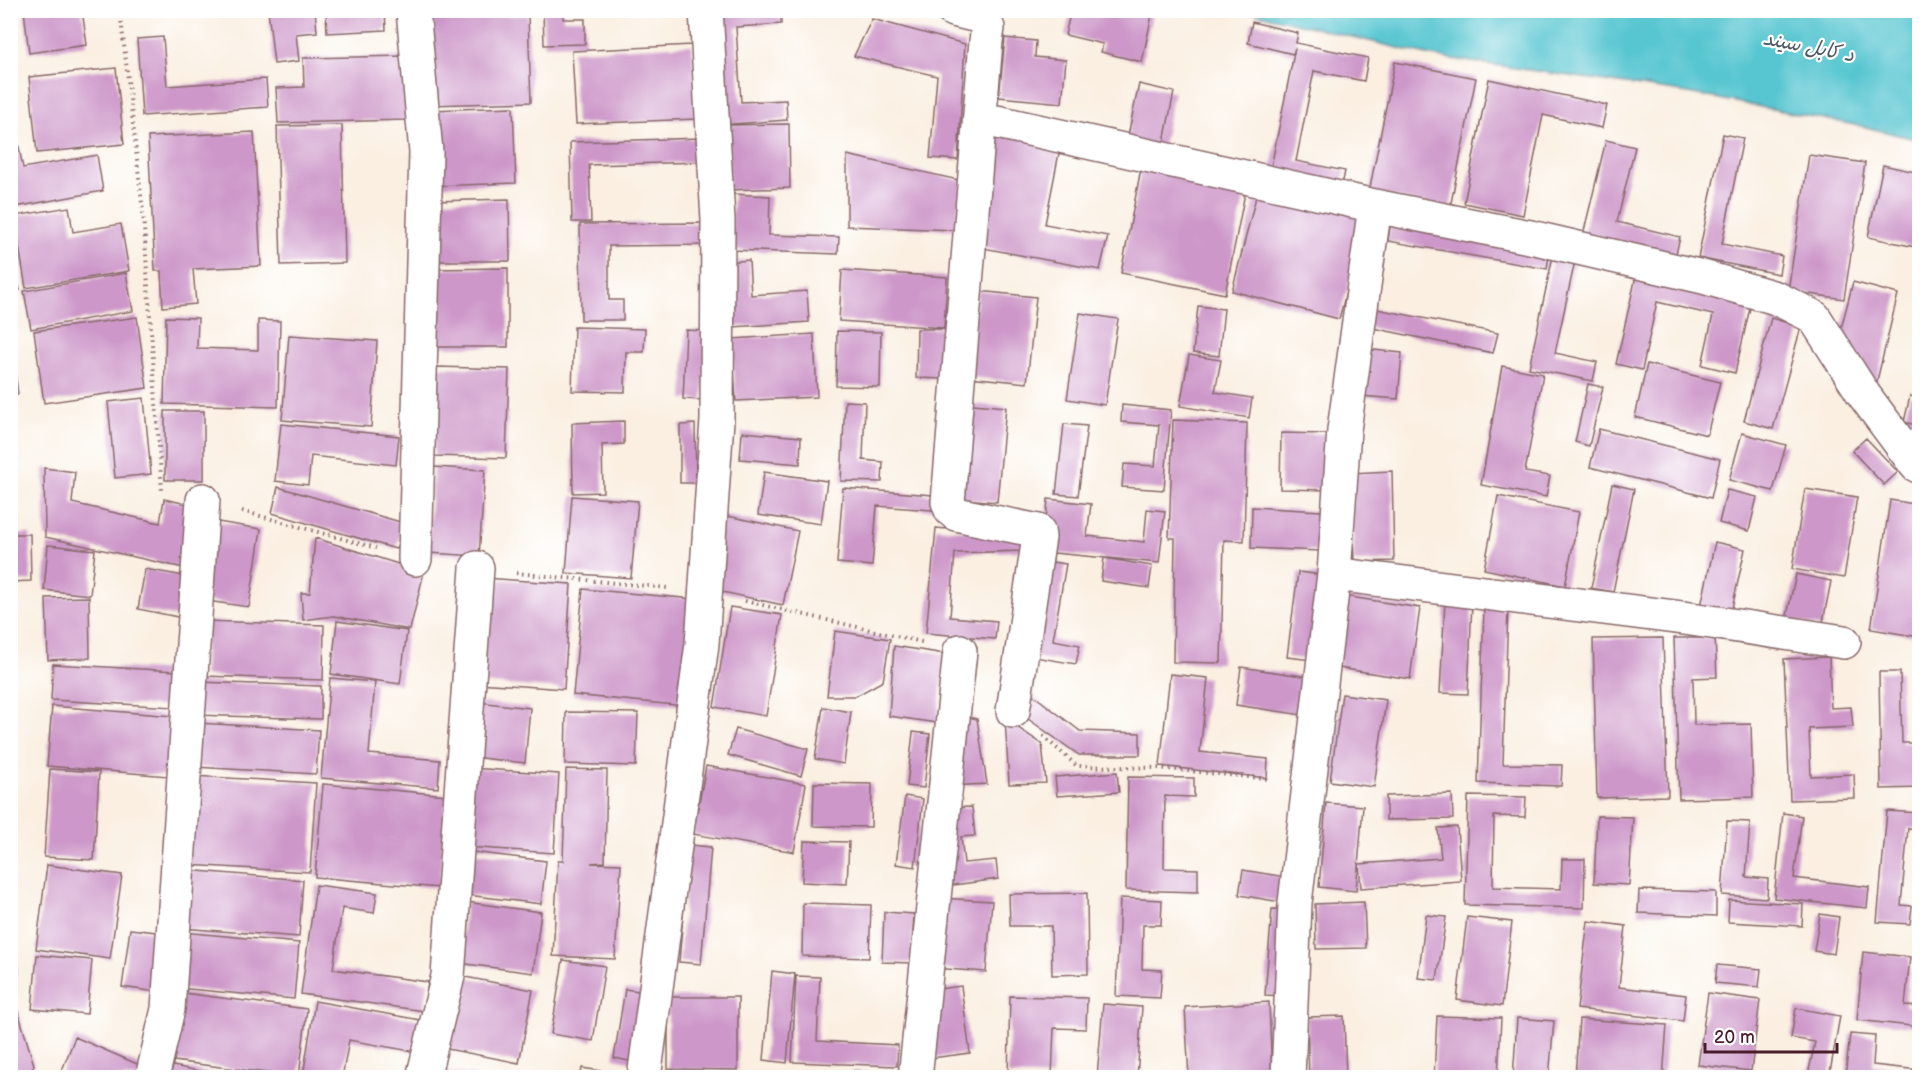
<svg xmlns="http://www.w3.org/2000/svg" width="1930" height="1088" viewBox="0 0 1930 1088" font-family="'Balsamiq Sans','Playpen Sans Arabic',sans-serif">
<rect width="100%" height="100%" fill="#fff"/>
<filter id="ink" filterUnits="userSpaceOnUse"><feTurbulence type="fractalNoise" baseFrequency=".0167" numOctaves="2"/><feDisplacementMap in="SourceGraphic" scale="12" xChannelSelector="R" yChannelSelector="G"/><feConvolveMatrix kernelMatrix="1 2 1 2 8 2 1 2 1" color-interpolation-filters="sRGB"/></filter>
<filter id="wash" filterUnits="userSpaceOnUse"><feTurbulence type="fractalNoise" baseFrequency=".008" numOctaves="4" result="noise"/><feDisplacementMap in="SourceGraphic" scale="24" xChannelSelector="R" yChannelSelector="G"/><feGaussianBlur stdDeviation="1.35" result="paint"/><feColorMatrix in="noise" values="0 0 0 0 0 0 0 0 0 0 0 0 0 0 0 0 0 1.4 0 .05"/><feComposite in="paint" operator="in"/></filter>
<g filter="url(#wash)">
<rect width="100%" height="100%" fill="#faefe1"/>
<path fill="#59c6d1" stroke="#52727e" stroke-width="1.5" d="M1246,11H1919V140L1861,126L1682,92L1431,56Z"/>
<g id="blocks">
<path fill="#cd98c9" d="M24,10H82L87,45L29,53Z
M268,10H315L317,32L296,34L299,61L274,64Z
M326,10H385L386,30L327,33Z
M543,10H563V19H585V44L544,45Z
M711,10H781V24L736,27L741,102L786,100L787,120L718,125Z
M1071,10H1153L1142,62L1101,52L1103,44L1065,35Z
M528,15L531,102L429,105L427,18Z
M872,19L965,44L958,160L930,158L937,76L854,56Z
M1252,22L1298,33L1296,43L1368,58L1364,81L1314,71L1296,161L1345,171L1341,191L1269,177L1295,48L1293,54L1248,43Z
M163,37L167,86L266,79L268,107L142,116L137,39Z
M1005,38L1036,41L1035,57L1066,60L1062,103L999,97Z
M692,45L696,119L576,124L572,51Z
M405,56L407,120L278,123L276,88L304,87L303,58Z
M1395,62L1476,78L1450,208L1369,192Z
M116,68L124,144L37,153L29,77Z
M1489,79L1607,105L1602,128L1543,115L1523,215L1464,203Z
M1139,84L1174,92L1162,152L1126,145Z
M513,107L516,183L433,186L431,110Z
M789,124L790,188L729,190L727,125Z
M342,125L345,263L281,265L277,126Z
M991,129L1061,143L1045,224L1108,236L1100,270L983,248Z
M16,132L23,168L97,155L103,191L10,208V133Z
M254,132L261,266L193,269L196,304L163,307L161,271H155L148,137Z
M1723,134L1743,138L1722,244L1782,256L1779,274L1698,258Z
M702,138L703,162L589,165L591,222H572L570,142Z
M1606,140L1635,147L1617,222L1680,237L1675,258L1583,235Z
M847,155L963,181L955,230L847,226Z
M1809,155L1865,163L1844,299L1788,291Z
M1142,163L1247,183L1225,294L1121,273Z
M1883,165L1920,173V248L1868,237Z
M1259,185L1367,213L1339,319L1232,291Z
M733,194L770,196L769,235L839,237L838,254L731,250Z
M509,199L510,261H434L433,201Z
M69,207L73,232L121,224L129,271L26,288L14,216Z
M1391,220L1550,248L1547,269L1388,241Z
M710,223V245L609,246V300H623V320H581L580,224Z
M10,255L20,290L10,291Z
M1553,256L1575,261L1555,353L1597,362L1593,381L1529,368Z
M749,260L751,295L807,291L809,322L732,327L728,262Z
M508,268V347H434L433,269Z
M842,270L947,277L944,328L839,321Z
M1637,272L1752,299L1735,373L1702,365L1713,315L1657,302L1642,370L1616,364Z
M126,273L133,311L31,329L24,291Z
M1853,282L1898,294L1875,389L1841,329Z
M978,291L1036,297L1027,383L969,377Z
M1198,306L1224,309L1219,356L1193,353Z
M1367,307L1498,333L1493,353L1363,326Z
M1080,313L1118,319L1105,405L1067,399Z
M137,317L147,388L44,403L34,331Z
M166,317L198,318L197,348L258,350V320L280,321L278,407L164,404Z
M1771,318L1801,327L1773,429L1744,421Z
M574,327L645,329L644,352H626L625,392L572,391Z
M917,329H946L945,379L916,378Z
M686,330L706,331L703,400L683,399Z
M837,331L881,332L880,387L836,386Z
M814,334L817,397L736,401L732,339Z
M289,335L377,341L371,427L282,420Z
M10,348H12L18,394L10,395Z
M1364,349L1402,353L1398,399L1360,396Z
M1189,355L1221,360L1215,392L1252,398L1249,418L1180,406Z
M1647,364L1720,382L1707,435L1635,417Z
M1502,366L1543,374L1525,472L1550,476L1546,497L1481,485Z
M437,367L509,369L506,458L434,456Z
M1588,384L1603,387L1589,446L1575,442Z
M1910,396L1920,398V426L1904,422Z
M144,398L151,474L115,478L108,402Z
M845,401L865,402L863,460L883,462L882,482L841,481Z
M962,403L1006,407L997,502L953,498Z
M1122,405L1171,410L1164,490L1122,487L1124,464L1155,466L1159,425L1121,422Z
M165,411H204V480H165Z
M1173,420L1247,423L1244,541L1224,540L1221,663L1173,662L1175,538H1169Z
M624,421V444L602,445L603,492L573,493L572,423Z
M281,424L399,436L396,465L311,456L308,485L275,481Z
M695,424L696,483H680V425Z
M1064,424L1087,426L1078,496L1056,494Z
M1599,429L1720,459L1711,498L1590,467Z
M742,432L801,437L800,464L740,459Z
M1281,433L1327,434V490L1280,489Z
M1742,433L1786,445L1773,491L1729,480Z
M1866,438L1898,472L1884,485L1852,451Z
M433,467L485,470L479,556L428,553Z
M44,468L75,472L72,503L160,523L164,499L196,506L184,568L45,537Z
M1392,471L1394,561L1354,562L1351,473Z
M764,472L827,481L821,524L758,515Z
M1612,484L1634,489L1613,592L1591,588Z
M278,487L404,523L396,549L272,513Z
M843,488L933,495L932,510L877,506L872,566L837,563Z
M1805,489L1857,497L1844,578L1792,569Z
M1727,490L1757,497L1749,531L1719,523Z
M572,496L638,501L631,578L566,573Z
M1498,496L1579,512L1565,586L1484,569Z
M1048,499L1091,504L1087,536L1144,542L1147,509L1165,511L1159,563L1043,552Z
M1890,500L1920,505V571L1915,600H1920V637L1871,629Z
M1252,507L1321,511L1319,551L1251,548Z
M723,515L798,531L783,605L709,589Z
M212,521L261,529L249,607L200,600Z
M936,528L1024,536L1023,551L955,553L950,617L997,621L995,639L926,633Z
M10,534H30L31,581L10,582Z
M315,538L424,572L410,630L334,616L303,620L301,593H310Z
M1715,542L1745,549L1731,613L1701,606Z
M48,545L95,550L90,595L44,590Z
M1104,558L1152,566L1149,588L1101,581Z
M1044,561L1066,564L1053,640L1080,645L1076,664L1028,656Z
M145,569L190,577L183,618L138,609Z
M1298,572L1323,575L1312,660L1287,657Z
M1796,574L1831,581L1822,627L1786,620Z
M484,578L571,584L564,689L478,683Z
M583,589L694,599L685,706L573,695Z
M1344,596L1420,608L1410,679L1339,668Z
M89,597L90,658L48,660L46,598Z
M1445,601L1472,602L1468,694L1440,693Z
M730,607L782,615L766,716L714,707Z
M1484,608H1508L1503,764L1562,765L1561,786L1478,783Z
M206,621L324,625L323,680L204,676Z
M337,621L407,631L400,684L331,674Z
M835,631L890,639L883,681L856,696H827Z
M1663,638L1668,796L1597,798L1593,639Z
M1674,638H1715L1717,677L1693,678L1694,725L1751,724L1753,797L1679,799Z
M894,646L945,654L937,723L889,716Z
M1829,657L1831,708L1851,707L1853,727L1809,729L1811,776L1854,774L1855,798L1790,800L1784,659Z
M53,664L176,671L174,707L51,700Z
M1241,667L1308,677L1302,715L1236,705Z
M1879,672H1900L1902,743H1920V788L1881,789Z
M1170,674L1208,678L1200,752L1268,759L1267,778L1160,766Z
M330,678L375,682L369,754L440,760L438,788L321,778Z
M197,682L321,686V719L195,715Z
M1028,691L1080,731L1140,733V755H1079L1024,716Z
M1342,694L1386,700L1374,787L1330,781Z
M478,702L530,708L525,763L472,757Z
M52,706L173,716L168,776L47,766Z
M823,707L851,712L844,764L815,759Z
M566,712L638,713L636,766L565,764Z
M956,714L977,719L987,784L950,786Z
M1005,719L1042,744L1046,783L1009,784Z
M197,723L319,730L316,774L195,767Z
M736,729L808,749L801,776L728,755Z
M913,732L930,734L924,788L907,786Z
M706,766L806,784L794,852L693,834Z
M471,768L559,774L554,853L466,847Z
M50,769L99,772L94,860L44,857Z
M566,769L607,770L605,862L591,863L621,864L615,959L553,956L558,861H563Z
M1117,772L1119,792L1057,796L1055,777Z
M192,776L316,783L310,872L186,865Z
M1128,777L1194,778V797L1165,796L1164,868L1198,869V892L1126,890Z
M814,783L872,784L871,827L813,826Z
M323,784L447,795L439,888L315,877Z
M1452,794L1453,819L1386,820V796Z
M905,796L923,799L915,867L896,864Z
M1468,796L1526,797L1525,817L1494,816L1493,887L1561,889L1562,859H1585L1584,908L1465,905Z
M1326,803L1363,806L1356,891L1319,887Z
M972,807L975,836L961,837L964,863L996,860L998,879L939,887L945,808Z
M1887,811L1920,813V829L1908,828L1901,905L1912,906L1910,924L1877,922Z
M1783,813L1802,816L1794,878L1869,887L1867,908L1774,898Z
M1597,816L1633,817L1629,885L1594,883Z
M1727,821L1750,822L1746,877L1768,879L1767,898L1722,895Z
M1457,827L1461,881L1361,888L1359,864L1441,858L1438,828Z
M804,841L849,842L847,884L802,882Z
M689,845L711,847L701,964L679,962Z
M464,851L546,861L541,904L459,894Z
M47,865L122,875L110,959L36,949Z
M185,870L303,880L299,937L181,928Z
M1243,870L1291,878L1287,903L1239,895Z
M316,885L377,893L374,913L342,908L333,969L428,982L424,1011L301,994Z
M1639,890L1716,892V916L1638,913Z
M1087,893L1088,974L1052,975L1051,926H1010L1009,894Z
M938,898L992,901L986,972L933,968Z
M1120,898L1162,900L1161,925H1143L1142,969L1162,970L1160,998L1116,996Z
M1729,900L1803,904L1802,926L1728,922Z
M466,902L541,912L533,973L459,963Z
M1364,902L1366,948L1316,949L1315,904Z
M803,903L871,905L869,958L802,956Z
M1272,909L1290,910L1284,996L1265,995Z
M884,912L914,914L911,963L882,962Z
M1820,914L1839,917L1834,954L1814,951Z
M1426,915L1446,917L1437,980L1418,978Z
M1467,917L1512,922L1502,1006L1457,1000Z
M1588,921L1626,926L1619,987L1686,995L1683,1021L1577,1009Z
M130,929L165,933L157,992L122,987Z
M182,932L299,943L294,999L178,988Z
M1863,952L1910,957L1905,1006L1920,1007V1027L1857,1020Z
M37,955L92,960L87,1014L32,1009Z
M563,960L605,966L593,1041L551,1034Z
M10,964L18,968L11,985H10Z
M1717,965L1761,969L1759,987L1715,983Z
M772,971L795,974L787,1063L764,1060Z
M455,975L533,990L519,1063L442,1048Z
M796,976L820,977L817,1041L898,1045L897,1066L792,1062Z
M961,986L970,1053L932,1058L924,991Z
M625,989L651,993L639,1063L614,1058Z
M183,993L307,1009L299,1077L174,1061Z
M1708,993L1760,1000L1751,1071L1698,1065Z
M1010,996L1087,998L1086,1029L1054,1028L1052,1077L1008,1075Z
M668,997H738V1070L668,1069Z
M315,1001L421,1020L416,1052L349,1040L342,1078H314L303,1076Z
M1269,1002L1272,1078H1189L1185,1007Z
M1103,1004L1142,1007L1137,1078H1097Z
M10,1006L17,1008L34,1065L28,1078H10Z
M1796,1008L1840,1016L1829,1078L1808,1075L1815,1042L1791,1038Z
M1344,1016L1346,1078H1309L1307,1017Z
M1437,1016L1501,1018L1498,1078H1434Z
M1517,1018L1554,1021L1549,1078H1513Z
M1579,1019L1667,1025L1663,1078H1575Z
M1850,1034L1875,1036L1873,1065L1919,1070V1078H1845Z
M75,1037L144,1067L140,1078H59Z
M173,1066L226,1076V1078H169Z
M431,1068L476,1076V1078H429Z
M582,1068L634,1076V1078H580Z
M853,1071L903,1076V1078H852Z
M244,1073L257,1077V1078H243Z
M662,1073L683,1076V1078H662Z"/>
</g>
</g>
<g filter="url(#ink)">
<use href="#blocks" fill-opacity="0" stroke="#88686b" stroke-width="1.5"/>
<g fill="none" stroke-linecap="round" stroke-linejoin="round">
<g stroke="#88686b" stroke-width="36">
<path id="minor" d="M413,10L426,152L415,559
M953,10L982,17L988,28L986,41L948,502L951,510L956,514L1038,531L1039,537L1013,711
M997,122L1375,206L1535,238L1703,277L1776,298L1814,317L1864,395L1916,465L1920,467
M1334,574L1691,619L1844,642
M152,1078L168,1009L203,500
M423,1078L448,976L477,568
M644,1078L702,644L717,420L718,220L706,10
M915,1078L960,651
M1288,1078L1295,903L1334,574L1344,430L1375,206"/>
</g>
<path stroke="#88686b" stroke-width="4" stroke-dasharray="1.5 4.5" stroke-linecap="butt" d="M120,10L143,212L162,491H165
M242,511L376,548
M516,573L667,588
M745,601L922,642
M1043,736L1077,766L1158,768L1270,779"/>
<use href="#minor" stroke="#fff" stroke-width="33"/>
</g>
</g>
<g text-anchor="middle" stroke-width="4.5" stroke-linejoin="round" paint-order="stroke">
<g font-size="20" font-style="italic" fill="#4f5965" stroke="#fff">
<text transform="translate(1809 46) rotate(11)" y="7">د کابل سيند</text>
</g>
</g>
<rect width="1930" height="1088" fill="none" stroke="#fff" stroke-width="36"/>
<path d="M1705 1043v9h132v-9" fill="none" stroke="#4a1f2b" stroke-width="3"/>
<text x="1714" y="1043" font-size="18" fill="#4a1f2b" stroke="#ffffff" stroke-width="4.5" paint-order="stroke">20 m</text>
</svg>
